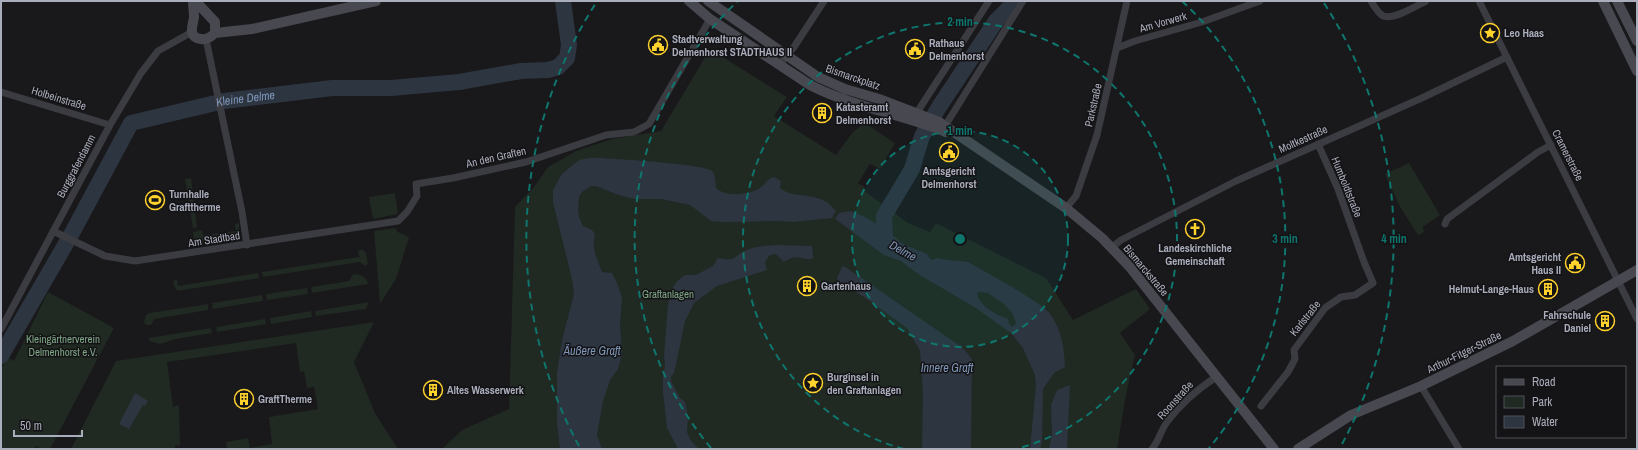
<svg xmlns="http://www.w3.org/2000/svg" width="1638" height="450" viewBox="0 0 1638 450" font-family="'Archivo Narrow',sans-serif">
<rect width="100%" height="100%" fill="#19181b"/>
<path fill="#202922" d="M710,49L787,97L774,116L836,155L853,132L865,123L895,143L880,169L870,164L858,183L865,187L863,190L908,223L930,232L936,223L1046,278L1073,320L1136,289L1150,309L1120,333L1135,355L1126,394L1117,449H442L462,430L509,409L515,207L534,187L548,167L576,151L612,139L661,131Z
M1409,163L1440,215L1423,227L1424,232L1418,235L1399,205L1385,174Z
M191,178L197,227L193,228L185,179Z
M395,193L398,214L373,219L369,197Z
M239,223V229L235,234L195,246L193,232L202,230L203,235L236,231L235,224Z
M395,228L398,232L409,237L396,279L380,304L374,231Z
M358,250H363L366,253L368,264L365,266L360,262L263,277L262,272L359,257Z
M258,273L259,278L177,291L173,283L174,280L177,279L178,286Z
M353,274C360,274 367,277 368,284L312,293L311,287L349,281Z
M307,288L308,294L267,300L266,294Z
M48,292L114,328L50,449H41L36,446L34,449H1V369L7,357L14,361Z
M262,295L263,301L213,309L212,303Z
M369,302L366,309L316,316L315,311Z
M208,304V310L154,319L151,325H147L144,323L146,315L149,313Z
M311,311L312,317L271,324L270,318Z
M265,319L266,324L217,332L216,327Z
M374,322L354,362L375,413L398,449H227L226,442L248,438L250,448L272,444L269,417L318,409L314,387L307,388L304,371L300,372L296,343L167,362L173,407L179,405L180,446L175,445V449H71L116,361Z
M211,328L212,333L176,339L160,344L150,341L148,338Z"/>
<path fill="#2d3540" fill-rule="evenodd" d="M590,158H600C617,159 703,164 712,171C716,174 715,183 716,188C724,197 750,195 760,188C765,185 768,178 774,177L781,181L780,188C791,198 811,193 825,201C829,203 833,208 836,211L832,218L793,222L776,221L725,222L711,221L690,205L661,199H634L619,195L596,186H591L582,192L579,197L578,210L579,217L583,226L592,230L595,234C591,249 597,258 602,272L612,273L617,283L622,297L620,325L622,354L618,369L610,380L603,401L597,435L602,449H560L557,424V373L562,340L574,294L572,279L553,202V190L562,174L579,160Z
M850,211L865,217L890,232L892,236L903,244L927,254L930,259L933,260L937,258C947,261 957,260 968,262C985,272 1042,302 1051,315C1062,332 1064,347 1065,367L1054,373L1043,389L1042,441L1040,449H1030L1036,385L1035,375L1023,348L1011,333L976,308L918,274L901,261L884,255L835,219L839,213ZM979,292L988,293L1004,304L1012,313L1016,322L1015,325L1012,327L1009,324L1008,319C995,314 980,307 977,293Z
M776,245L812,246L813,258C805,263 799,251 784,262L776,254L770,255L765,262L767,270L717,286L694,303L685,321L676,364L674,373L671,376V381L680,398L685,402L688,417L687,432L691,441L699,449H678L667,428L663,392V377L665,366L664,355L668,305L670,292L677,281L685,275H696L713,266L718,258C737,262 733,256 747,250C756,246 767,246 776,245Z
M844,266L963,348L972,359L971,449H922L923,392L920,351L907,328L867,299L838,281L837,278L842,267Z
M1070,385L1067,449H1049L1052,434L1051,405L1057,390Z
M135,393L148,401L145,406L143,405L129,429L119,424Z"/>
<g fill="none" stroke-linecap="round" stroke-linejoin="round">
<g stroke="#2d3540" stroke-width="16">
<path d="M892,245L885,240L884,216L912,169L922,136L939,107L996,21L1016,1"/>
<path id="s1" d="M1,356L72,233L131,123L224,101L332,88H391L459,82L521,71L548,70L558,67L567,58L569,45L563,1"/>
</g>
<path stroke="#3b3b42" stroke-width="7" d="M1371,1C1374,6 1378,13 1383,16C1394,20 1416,6 1426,1
M1479,1L1637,319
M206,39L242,212L247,245
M1117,48L1135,41L1202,22L1260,1
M779,65L794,47L824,1
M1,92L110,125
M914,117L989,1
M945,126L1023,1
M1066,208L1076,196L1097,135L1127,1
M1445,224L1447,219L1538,152L1551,145
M53,231L105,256L135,261L398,221L407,212L417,196L416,184L453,178L526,162L606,135L634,132L649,124L710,19
M1111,248L1121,240L1236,181L1424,97L1507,57
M1,329L110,125L141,73L158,51L192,32
M1421,386L1459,449
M1261,406L1288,372L1295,359L1294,350L1325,308L1341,297L1355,295L1373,283L1364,262L1338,189L1318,144
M1152,449C1159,441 1161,430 1167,422C1180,404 1198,389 1216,377"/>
<path stroke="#474850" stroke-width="10" d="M193,1C193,6 194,12 194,17C193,25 187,37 201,39C207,40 211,37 215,33V22L200,6L194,1
M689,1L710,19L810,85C853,107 901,114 946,132
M708,1L818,77L845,89L879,99L939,122L1066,208L1102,238L1129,266L1274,449
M1603,1L1637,71
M1617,1L1637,41
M215,33L252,29L376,1
M1298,449L1351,415L1421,386L1513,341L1637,270"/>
</g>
<circle cx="960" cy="239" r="108" fill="#0f766e" fill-opacity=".12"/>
<g fill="none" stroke="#0f766e" stroke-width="2" stroke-dasharray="7 5">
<circle cx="960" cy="239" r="108"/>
<path d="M904 449A217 217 0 1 1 1016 449"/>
<path d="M711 448A325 325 0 0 1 738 1M1182 1A325 325 0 0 1 1209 448"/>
<path d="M579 446A434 434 0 0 1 596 3M1324 3A434 434 0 0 1 1341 446"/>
</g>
<defs>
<g id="sight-ring" transform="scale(1)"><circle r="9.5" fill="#141316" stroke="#ffd22c" stroke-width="1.5"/><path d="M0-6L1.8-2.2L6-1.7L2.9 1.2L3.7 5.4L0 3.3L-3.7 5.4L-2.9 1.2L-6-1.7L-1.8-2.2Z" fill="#ffd22c"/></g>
<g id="civic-ring" transform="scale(1)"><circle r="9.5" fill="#141316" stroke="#ffd22c" stroke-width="1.5"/><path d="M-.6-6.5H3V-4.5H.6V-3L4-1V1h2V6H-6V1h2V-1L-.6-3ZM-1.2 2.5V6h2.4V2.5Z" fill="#ffd22c"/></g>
<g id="building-ring" transform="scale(1)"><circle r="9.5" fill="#141316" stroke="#ffd22c" stroke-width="1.5"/><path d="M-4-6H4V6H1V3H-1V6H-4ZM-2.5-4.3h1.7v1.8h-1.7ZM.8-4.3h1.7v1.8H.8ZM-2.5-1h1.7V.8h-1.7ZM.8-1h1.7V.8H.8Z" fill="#ffd22c"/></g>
<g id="stadium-ring" transform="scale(1)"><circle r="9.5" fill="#141316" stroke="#ffd22c" stroke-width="1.5"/><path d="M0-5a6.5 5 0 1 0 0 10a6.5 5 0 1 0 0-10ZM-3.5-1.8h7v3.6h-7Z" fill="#ffd22c"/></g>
<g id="church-ring" transform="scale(1)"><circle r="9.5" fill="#141316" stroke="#ffd22c" stroke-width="1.5"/><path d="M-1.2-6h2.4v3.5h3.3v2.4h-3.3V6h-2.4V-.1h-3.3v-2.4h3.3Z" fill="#ffd22c"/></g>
</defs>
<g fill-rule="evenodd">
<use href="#sight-ring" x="1490" y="33"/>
<use href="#civic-ring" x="658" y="45"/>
<use href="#civic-ring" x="915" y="49"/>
<use href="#building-ring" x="822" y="113"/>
<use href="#civic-ring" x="949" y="152"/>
<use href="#stadium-ring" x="155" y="200"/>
<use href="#church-ring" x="1195" y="229"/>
<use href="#civic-ring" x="1575" y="263"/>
<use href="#building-ring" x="807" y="286"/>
<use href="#building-ring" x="1548" y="289"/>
<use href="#building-ring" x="1605" y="321"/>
<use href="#sight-ring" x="813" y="383"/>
<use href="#building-ring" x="433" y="390"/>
<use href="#building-ring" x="244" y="399"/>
</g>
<g text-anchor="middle" stroke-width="3" stroke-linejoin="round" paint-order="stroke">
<g font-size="11" fill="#aaadbb" stroke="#141316">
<text transform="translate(1163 22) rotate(-16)" y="4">Am Vorwerk</text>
<text transform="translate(853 77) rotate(19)" y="4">Bismarckplatz</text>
<text transform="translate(59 98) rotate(17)" y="4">Holbeinstraße</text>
<text transform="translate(1093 105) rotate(-77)" y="4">Parkstraße</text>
<text transform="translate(1303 139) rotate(-24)" y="4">Moltkestraße</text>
<text transform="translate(1568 155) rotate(63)" y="4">Cramerstraße</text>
<text transform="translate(496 157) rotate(-13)" y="4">An den Graften</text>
<text transform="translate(76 166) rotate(-62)" y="4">Burggrafendamm</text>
<text transform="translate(1347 187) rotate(68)" y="4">Humboldtstraße</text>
<text transform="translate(214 239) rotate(-9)" y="4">Am Stadtbad</text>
<text transform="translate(1146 270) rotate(50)" y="4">Bismarckstraße</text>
<text transform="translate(1305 318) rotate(-51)" y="4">Karlstraße</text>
<text transform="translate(1464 352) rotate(-26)" y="4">Arthur-Fitger-Straße</text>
<text transform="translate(1175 400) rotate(-48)" y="4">Roonstraße</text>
</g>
<g font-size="11" font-weight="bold" fill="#aaadbb" stroke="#141316" text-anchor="start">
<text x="1504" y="37">Leo Haas</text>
<text x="672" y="43">Stadtverwaltung<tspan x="672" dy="13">Delmenhorst STADTHAUS II</tspan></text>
<text x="929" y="47">Rathaus<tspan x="929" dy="13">Delmenhorst</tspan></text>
<text x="836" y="111">Katasteramt<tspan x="836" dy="13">Delmenhorst</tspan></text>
<text x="949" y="175" text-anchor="middle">Amtsgericht<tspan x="949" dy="13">Delmenhorst</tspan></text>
<text x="169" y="198">Turnhalle<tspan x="169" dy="13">Grafttherme</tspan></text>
<text x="1195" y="252" text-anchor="middle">Landeskirchliche<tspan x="1195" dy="13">Gemeinschaft</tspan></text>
<text x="1561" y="261" text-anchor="end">Amtsgericht<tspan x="1561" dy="13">Haus II</tspan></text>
<text x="821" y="290">Gartenhaus</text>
<text x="1534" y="293" text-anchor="end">Helmut-Lange-Haus</text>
<text x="1591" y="319" text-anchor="end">Fahrschule<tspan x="1591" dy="13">Daniel</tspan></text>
<text x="827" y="381">Burginsel in<tspan x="827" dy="13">den Graftanlagen</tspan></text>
<text x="447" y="394">Altes Wasserwerk</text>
<text x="258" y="403">GraftTherme</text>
</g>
<g font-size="11" fill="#7fa887" stroke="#141316">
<text x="668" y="298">Graftanlagen</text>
<text x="63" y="343">Kleingärtnerverein<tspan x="63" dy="13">Delmenhorst e.V.</tspan></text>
</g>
<g font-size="12" font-style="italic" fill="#7f96b9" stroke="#141316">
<text dy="4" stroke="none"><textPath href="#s1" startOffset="384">Kleine Delme</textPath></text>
<text transform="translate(903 251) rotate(29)" y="4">Delme</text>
<text x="592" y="355">Äußere Graft</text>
<text x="947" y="372">Innere Graft</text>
</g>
</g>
<circle cx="960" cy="239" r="6" fill="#0f766e" stroke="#141316" stroke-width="2"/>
<g font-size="12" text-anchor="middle" font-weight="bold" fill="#0f766e" stroke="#141316" stroke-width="3" stroke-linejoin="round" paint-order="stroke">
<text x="960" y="26">2 min</text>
<text x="960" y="135">1 min</text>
<text x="1285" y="243">3 min</text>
<text x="1394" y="243">4 min</text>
</g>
<rect width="1638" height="450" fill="none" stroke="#aaadbb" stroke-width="4"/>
<rect x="1496" y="366" width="130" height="72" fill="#141316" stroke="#505158"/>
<rect x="1504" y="379" width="20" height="6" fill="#474850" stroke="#505158"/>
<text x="1532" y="386" font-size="12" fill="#aaadbb">Road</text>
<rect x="1504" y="396" width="20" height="12" fill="#202922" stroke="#505158"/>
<text x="1532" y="406" font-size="12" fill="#aaadbb">Park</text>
<rect x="1504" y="416" width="20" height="12" fill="#2d3540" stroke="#505158"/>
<text x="1532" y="426" font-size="12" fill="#aaadbb">Water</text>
<path d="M14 430v6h68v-6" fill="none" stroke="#aaadbb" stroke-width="2"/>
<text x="20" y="430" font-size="12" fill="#aaadbb" stroke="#141316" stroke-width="3" paint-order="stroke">50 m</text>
</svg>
